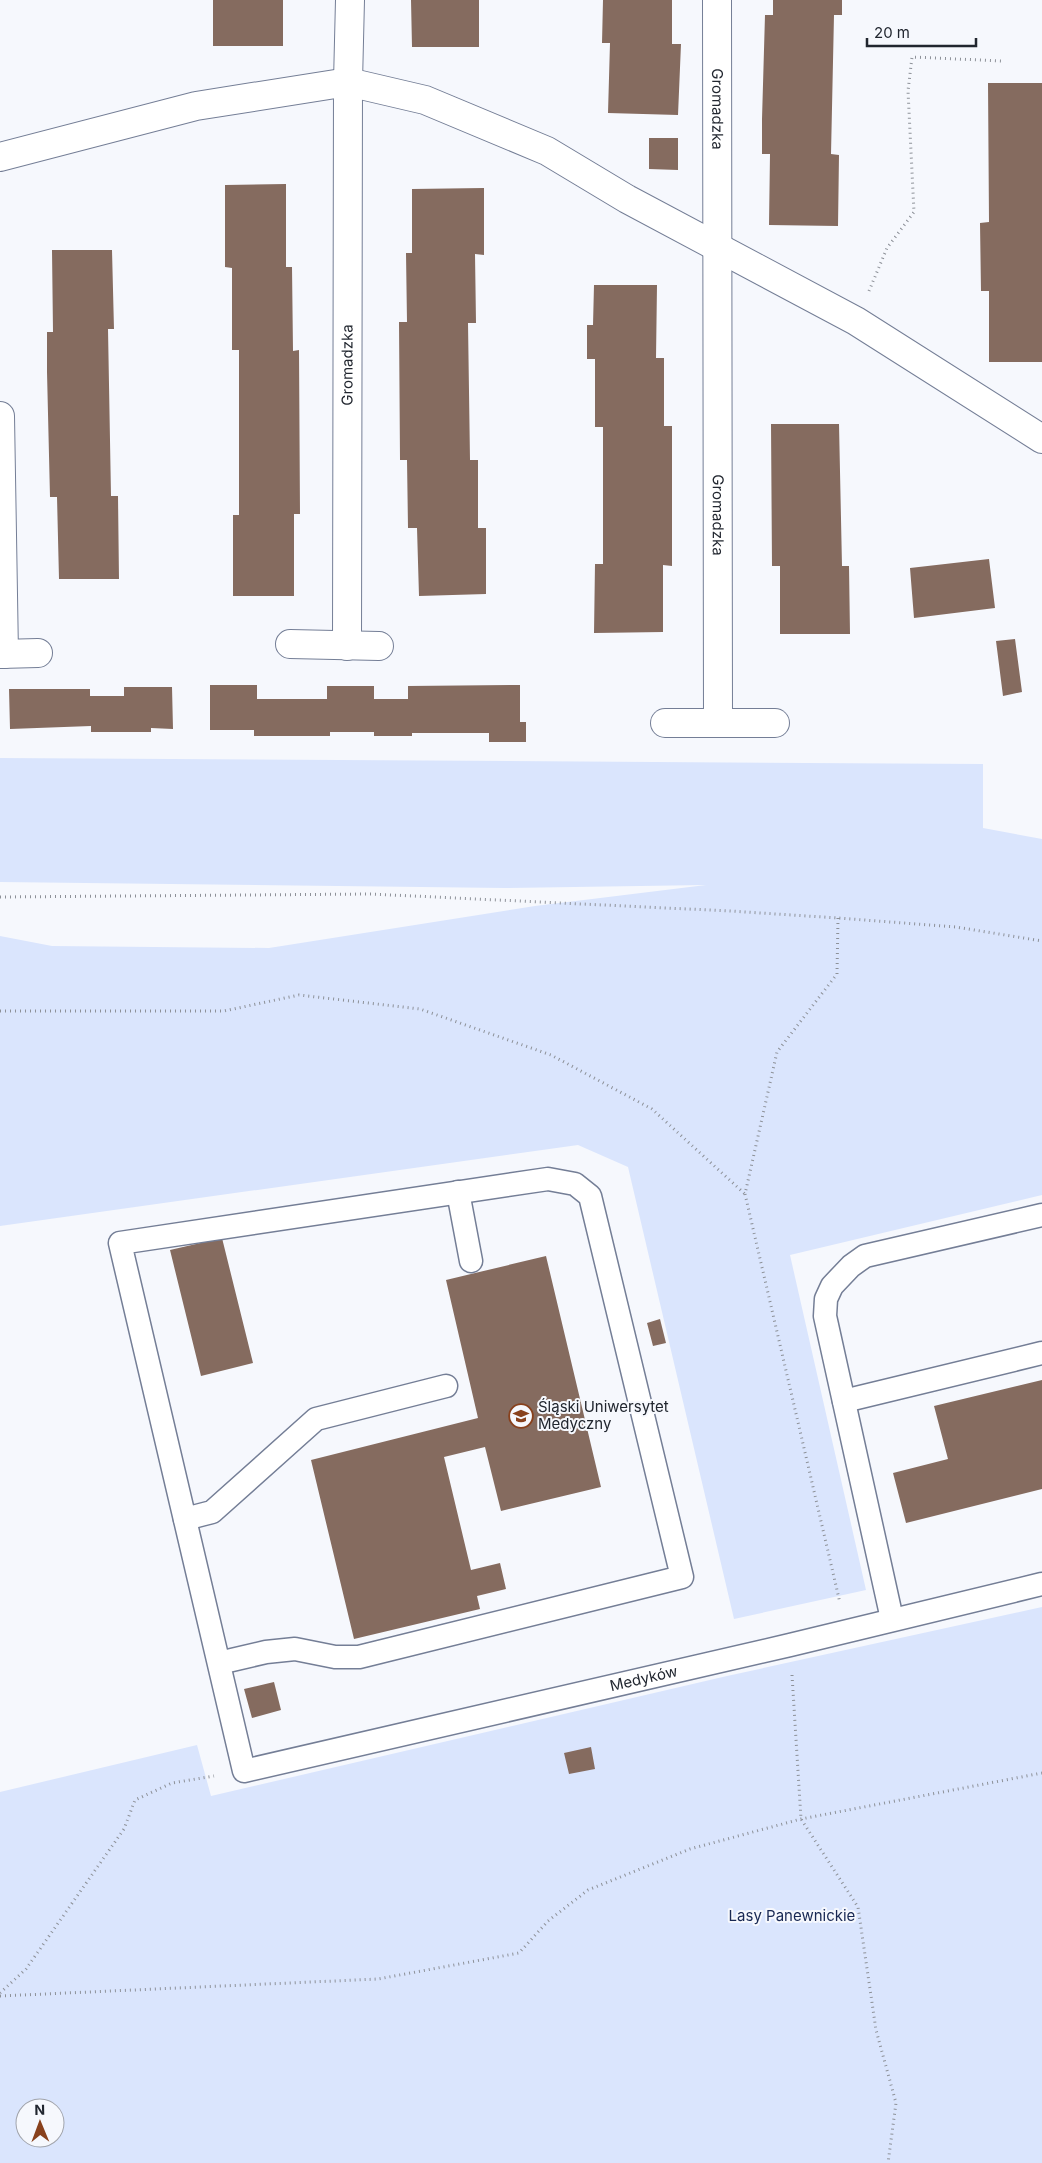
<svg xmlns="http://www.w3.org/2000/svg" width="1042" height="2163" viewBox="0 0 1042 2163" font-family="Inter,sans-serif">
<rect width="100%" height="100%" fill="#f6f8fd"/>
<path fill="#dae5fd" fill-rule="evenodd" d="M0,758L983,764V828L1042,839V1195L790,1255L866,1590L734,1619L628,1167L578,1145L0,1226V936L52,946L269,948L535,906L706,885L505,888L0,882Z
M1042,1607V2163H0V1792L197,1745L211,1796L727,1676ZM25,2108H55V2138H25Z"/>
<path fill="#856b5f" d="M213,0H283V46H213Z
M411,0H479V47H412Z
M603,0H672V44H681L678,115L608,113L610,43H602Z
M773,0H842V15H834L831,154L839,155L838,226L769,225L770,154H762V119L765,15H773Z
M988,83H1042V362H989V291H981L980,223L989,222Z
M649,138H678V170L649,169Z
M286,184V267H292L293,351L299,350L300,514H294V596H233V515H239V350H232V268L225,267V185Z
M484,188V255L475,254L476,323H468L470,460H478V528H486V594L419,596L417,528H408L407,460H400L399,322H407L406,253H412V189Z
M52,250H112L114,329H108L111,496H118L119,579H59L57,497H50L47,372V332H53Z
M594,285H657L656,358H664V426H672V566L663,565V632L594,633L595,564H603V427H595V359H587V325H593Z
M771,424H839L842,566H849L850,634H780V566H772Z
M989,559L995,608L914,618L910,568Z
M1015,639L1022,692L1003,696L996,641Z
M210,685H257V699H327V686H374V699H408V686L520,685V722H526V742H489V733H412V736H374V732H330V736H254V730H210Z
M124,687H172L173,729L151,728V732H91V726L10,729L9,689H90V696H124Z
M222,1238L253,1363L201,1376L170,1250Z
M546,1256L601,1487L501,1511L485,1447L444,1457L471,1570L500,1563L506,1589L477,1596L480,1609L354,1639L311,1460L478,1418L446,1280Z
M660,1319L666,1343L653,1346L647,1323Z
M1042,1380V1489L906,1523L893,1473L948,1459L934,1406Z
M274,1682L281,1710L252,1718L244,1689Z
M591,1747L595,1769L569,1774L564,1753Z"/>
<g fill="none" stroke-linecap="round" stroke-linejoin="round">
<g stroke="#747e96" stroke-width="25">
<g id="service">
<path d="M458,1192L471,1261"/>
<path d="M844,1401L1042,1353"/>
<path d="M185,1519L212,1512L316,1419L446,1386"/>
<path d="M892,1619L825,1316L826,1299L832,1286L851,1266L865,1256L1042,1215"/>
<path id="s1" d="M219,1663L266,1652L295,1649L335,1657H359L682,1577L590,1196L575,1184L548,1179L120,1243L244,1771L790,1645L1042,1584"/>
</g>
</g>
<g stroke="#747e96" stroke-width="30">
<g id="minor">
<path id="s2" d="M717,0L718,723"/>
<path d="M0,157L196,106L348,82L425,100L547,151L627,199L856,321L1042,439"/>
<path d="M0,416L4,654"/>
<path d="M290,644L379,646"/>
<path id="s3" d="M347,646L348,82L350,0"/>
<path d="M0,654L38,653"/>
<path d="M665,723H775"/>
</g>
</g>
<path stroke="#8d9198" stroke-width="3" stroke-dasharray="1 4" stroke-linecap="butt" d="M869,291L887,248L914,212L908,91L912,57L1002,61
M0,897L371,894L730,911L838,918L956,927L1042,941
M838,918L837,974L777,1052L745,1194L840,1603
M0,1011H224L299,995L420,1009L551,1055L652,1109L745,1194
M792,1675L801,1819L858,1907L876,2030L896,2103L888,2163
M0,1993L26,1969L124,1829L135,1800L172,1783L214,1776
M0,1996L378,1979L519,1953L548,1921L588,1890L690,1849L801,1819L1042,1773"/>
<use href="#service" stroke="#fff" stroke-width="22"/>
<use href="#minor" stroke="#fff" stroke-width="28"/>
</g>
<defs>
<g id="university-ring" transform="scale(1.25)"><circle r="9.5" fill="#f6f8fd" stroke="#88411d" stroke-width="1.5"/><path d="M0-5L7-2L0 1L-7-2ZM-4 1L0 2.5L4 1V4Q0 6-4 4Z" fill="#88411d"/></g>
</defs>
<g fill-rule="evenodd">
<use href="#university-ring" x="521" y="1416"/>
</g>
<g text-anchor="middle" stroke-width="4" stroke-linejoin="round" paint-order="stroke">
<g font-size="15" fill="#21262f" stroke="#f6f8fd">
<text dy="5" stroke="none"><textPath href="#s2" startOffset="109">Gromadzka</textPath></text>
<text dy="5" stroke="none"><textPath href="#s3" startOffset="281">Gromadzka</textPath></text>
<text dy="5" stroke="none"><textPath href="#s2" startOffset="515">Gromadzka</textPath></text>
<text dy="5" stroke="none"><textPath href="#s1" startOffset="2299">Medyków</textPath></text>
</g>
<g font-size="15" fill="#21262f" stroke="#f6f8fd" text-anchor="start">
<text x="538" y="1412">Śląski Uniwersytet<tspan x="538" dy="17">Medyczny</tspan></text>
</g>
<g font-size="15" fill="#182853" stroke="#f6f8fd">
<text x="792" y="1921">Lasy Panewnickie</text>
</g>
</g>
<g transform="translate(40 2123) rotate(359)"><circle r="24" fill="#f6f8fd" stroke="#a1a4ab"/>
<path d="M0-4L9 19L0 12L-9 19Z" fill="#88411d"/>
<text y="-8" font-size="14" font-weight="bold" text-anchor="middle" fill="#21262f">N</text>
</g>
<path d="M867 38v8h109v-8" fill="none" stroke="#21262f" stroke-width="2.5"/>
<text x="874" y="38" font-size="15" fill="#21262f" stroke="#f6f8fd" stroke-width="4" paint-order="stroke">20 m</text>
</svg>
